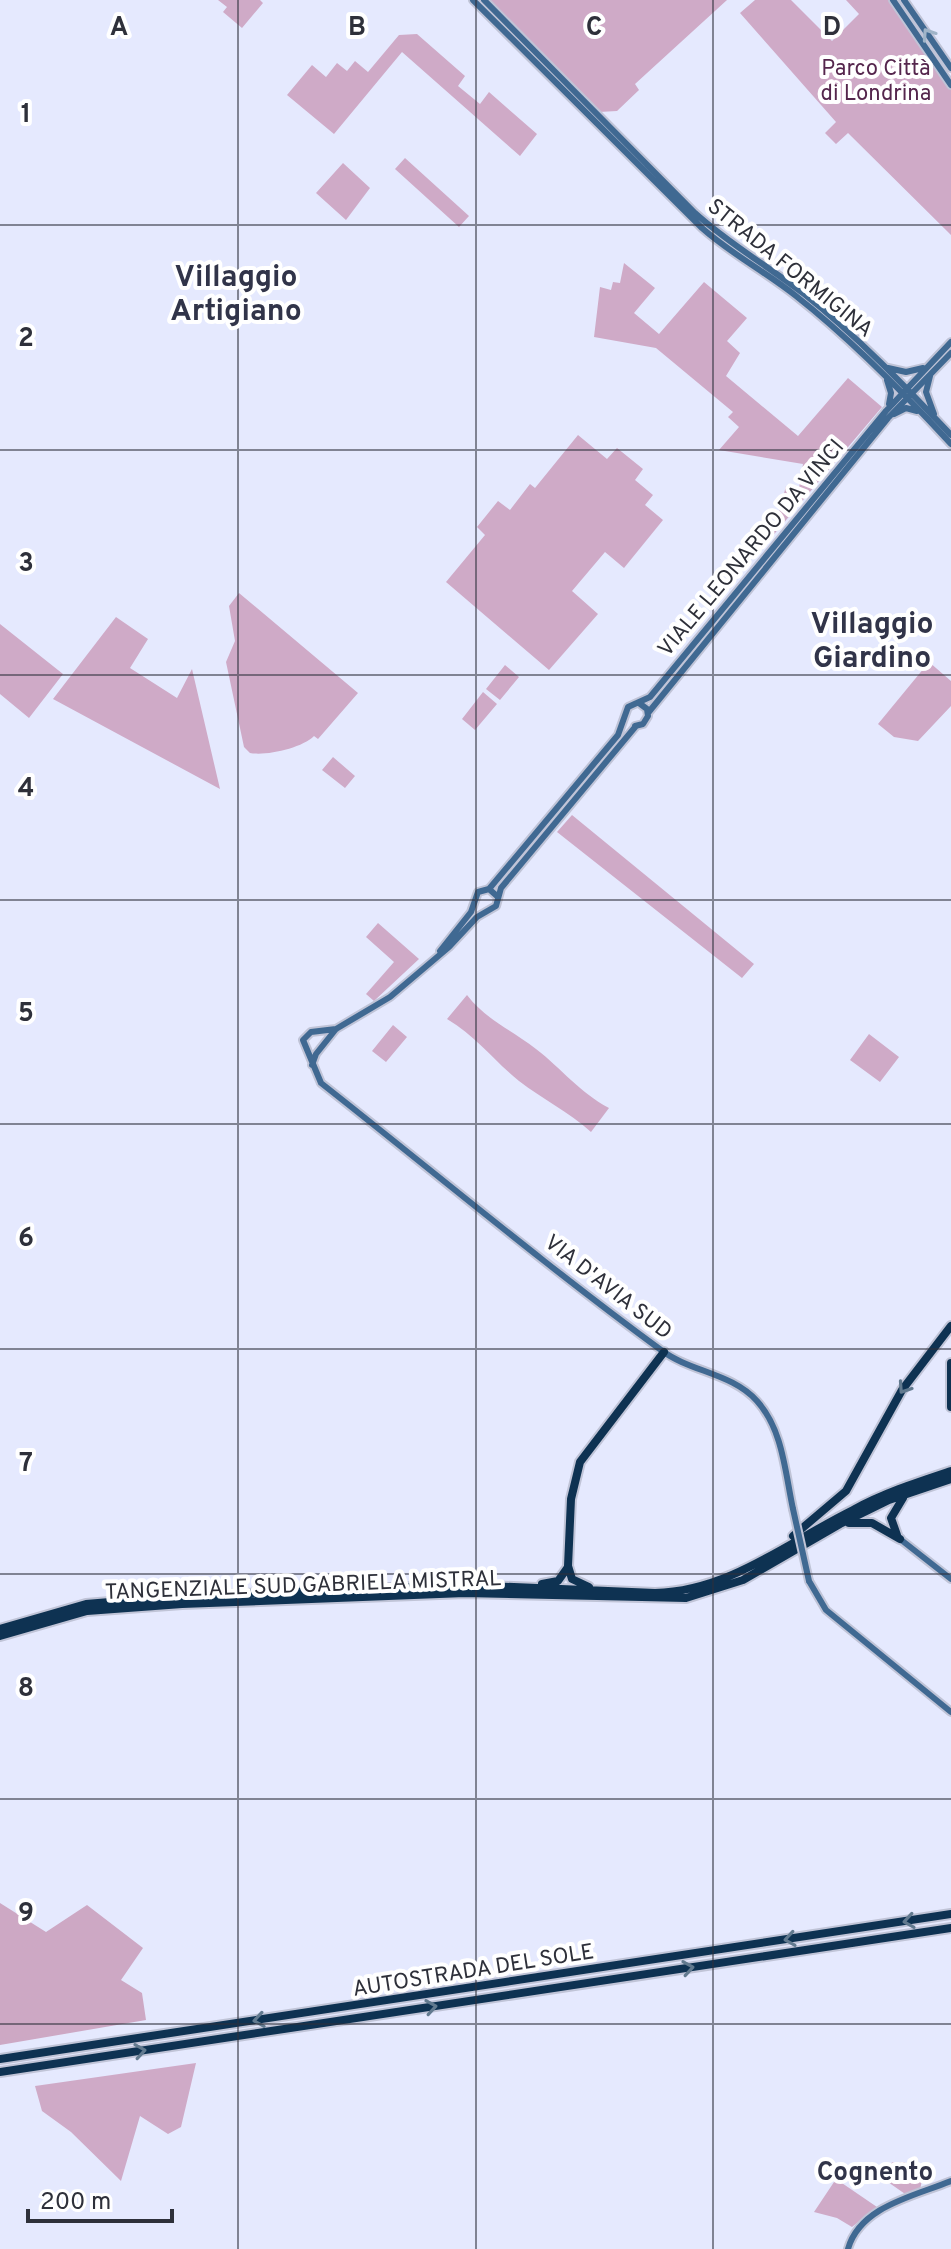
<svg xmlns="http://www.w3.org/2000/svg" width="951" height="2249" viewBox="0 0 951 2249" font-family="Overpass,sans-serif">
<rect width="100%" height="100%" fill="#e5e9fe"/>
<path fill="#cfaac7" d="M218,0H260L263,3L242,28L223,12L227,7Z
M489,0H727L635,84L639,90L617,111L599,112Z
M755,0H791L832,41L859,14L846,0H890L951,89V235L848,133L836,144L825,133L836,122L740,13Z
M417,34L465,76L458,86L480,104L489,92L537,134L520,156L402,52L334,134L287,95L312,65L326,77L337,63L347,71L355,61L368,72L399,35Z
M405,158L469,216L459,227L395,169Z
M343,163L370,188L346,220L316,193Z
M624,263L655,288L634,313L659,334L704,282L747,318L727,341L740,353L726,376L798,436L848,378L882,407L770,539L755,542L750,538L756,524L775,527L786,486L799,488L803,464L719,450L739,427L728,417L733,412L656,348L594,337L600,287L611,290L613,282L620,283Z
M578,435L607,459L617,448L643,469L635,480L653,495L645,505L663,520L624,568L605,552L572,591L598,614L549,670L446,582L485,535L477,527L498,501L510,510L530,484L535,488Z
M239,593L358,693L318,739L314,736C302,748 267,756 250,753L244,747L226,662L235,641L229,606Z
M116,617L148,639L130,668L177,698L192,669L220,789L53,699Z
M0,624L63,674L29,718L0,694Z
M929,662L951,681V706L918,741L894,737L878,724Z
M505,665L519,677L500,700L486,689Z
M483,692L497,704L475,730L462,719Z
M333,757L355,776L345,788L322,770Z
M572,815L754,964L742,978L557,832Z
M378,923L419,959L374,1001L366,994L394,962L366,937Z
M467,995C486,1020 512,1030 536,1049C562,1069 579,1092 609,1108L591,1132C568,1111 542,1099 519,1081C492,1059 478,1038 447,1019Z
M393,1025L407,1037L386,1062L372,1051Z
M869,1034L899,1057L880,1082L850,1060Z
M196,2063L181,2127L168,2134L140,2116L121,2181L71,2132L42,2111L35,2086Z
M893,2162H904L923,2175L920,2190L908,2196L875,2173Z
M836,2179L877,2207L852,2227L837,2218L814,2212Z"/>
<path fill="#cda8c4" d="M0,1903L46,1932L87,1905L143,1948L121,1980L142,1993L146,2020L0,2045Z"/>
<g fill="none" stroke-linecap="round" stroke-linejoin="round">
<g stroke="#c0c4d7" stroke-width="10">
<path id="secondary" d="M473,0L702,228C731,254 766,272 796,296C852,340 903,392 951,444
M484,0L695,213C729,244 768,266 804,294C857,336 905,386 951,435
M893,0L951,85
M904,0L951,68
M888,368L906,372L923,368
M930,376L926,392L934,414
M887,380L891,393L889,404
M894,414L906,408L917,411
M648,713L888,418L951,353
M635,726L643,724L648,716L647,709L639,703
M489,889L618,735L628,707L650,697L886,411L951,342
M440,951L471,912L478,892L489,889L498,897
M336,1029L311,1032L303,1040L321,1083C434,1172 545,1265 661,1350C690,1372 732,1373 757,1401C783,1430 785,1472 793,1509
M312,1065L316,1054L336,1029L390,997L449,947L477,917L496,906L501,888L636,726
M900,1539L951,1579
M809,1581L826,1610L951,1712
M848,2249C860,2206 915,2196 951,2181"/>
</g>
<g stroke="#c0c4d7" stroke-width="12">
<path id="highway" d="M951,1363V1407
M849,1523H872L900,1539
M897,1535L891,1518L903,1498
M793,1536L846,1491L902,1390L951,1326
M542,1584L558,1581L568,1567
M589,1587L572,1579L568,1566L571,1499L580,1462L664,1352
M0,1629L86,1604L170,1597L464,1585L655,1593C730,1591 788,1542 853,1510C884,1493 918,1482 951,1471
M0,1636L87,1611L182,1604L465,1593L686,1598L743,1580L840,1524L889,1500L951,1479
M0,2059L951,1914
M0,2072L951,1928"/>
</g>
<use href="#secondary" stroke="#406992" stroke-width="6"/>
<use href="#highway" stroke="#0e3252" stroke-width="8"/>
<g stroke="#c0c4d7" stroke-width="10" stroke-linecap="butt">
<path id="secondary-bridge" d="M793,1509L809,1581"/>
</g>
<use href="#secondary-bridge" stroke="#406992" stroke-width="6"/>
</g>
<defs><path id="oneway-chevron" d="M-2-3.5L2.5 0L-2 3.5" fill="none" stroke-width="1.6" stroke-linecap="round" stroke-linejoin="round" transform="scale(2)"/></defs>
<use stroke="#a0b4c8" href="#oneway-chevron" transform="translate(928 34) rotate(-124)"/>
<g stroke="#627a8f">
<use href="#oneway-chevron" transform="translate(904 1388) rotate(124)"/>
<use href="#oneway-chevron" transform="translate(909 1921) rotate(171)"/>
<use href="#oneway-chevron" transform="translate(790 1939) rotate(171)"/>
<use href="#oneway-chevron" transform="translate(688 1968) rotate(-9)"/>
<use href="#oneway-chevron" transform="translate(431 2007) rotate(-9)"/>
<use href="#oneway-chevron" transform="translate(259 2020) rotate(171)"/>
<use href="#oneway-chevron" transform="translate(140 2051) rotate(-9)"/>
</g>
<path fill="none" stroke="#2e303a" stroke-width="2" stroke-opacity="0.55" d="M238,0V2249M476,0V2249M713,0V2249M0,225H951M0,450H951M0,675H951M0,900H951M0,1124H951M0,1349H951M0,1574H951M0,1799H951M0,2024H951"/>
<g text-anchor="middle" stroke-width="8" stroke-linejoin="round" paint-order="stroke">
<g font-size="22" fill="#55264d" stroke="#fff">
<text x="876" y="75">Parco Città<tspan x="876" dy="25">di Londrina</tspan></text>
</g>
<g font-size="22" fill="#2e303a" stroke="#fff">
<text transform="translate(791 267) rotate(39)" y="8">STRADA FORMIGINA</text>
<text transform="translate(750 547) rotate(-50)" y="8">VIALE LEONARDO DA VINCI</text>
<text transform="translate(609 1286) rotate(38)" y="8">VIA D'AVIA SUD</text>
<text transform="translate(303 1584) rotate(-2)" y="8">TANGENZIALE SUD GABRIELA MISTRAL</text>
<text transform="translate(473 1969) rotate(-9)" y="8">AUTOSTRADA DEL SOLE</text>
</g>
<g font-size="26" font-weight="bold" fill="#313449" stroke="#fff">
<text x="875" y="2180">Cognento</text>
</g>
<g font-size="30" font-weight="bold" fill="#313449" stroke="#fff">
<text x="236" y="286">Villaggio<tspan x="236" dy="34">Artigiano</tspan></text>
<text x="872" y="633">Villaggio<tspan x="872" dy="34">Giardino</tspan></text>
</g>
</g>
<g font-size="26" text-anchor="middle" font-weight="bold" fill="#2e303a" stroke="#fff" stroke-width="8" stroke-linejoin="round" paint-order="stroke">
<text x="119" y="35">A</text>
<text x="357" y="35">B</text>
<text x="594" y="35">C</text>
<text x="832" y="35">D</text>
<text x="26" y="122">1</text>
<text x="26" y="346">2</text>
<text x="26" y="571">3</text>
<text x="26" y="796">4</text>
<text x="26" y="1021">5</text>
<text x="26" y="1246">6</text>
<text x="26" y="1471">7</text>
<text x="26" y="1696">8</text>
<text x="26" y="1921">9</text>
</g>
<path d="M28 2209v12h144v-12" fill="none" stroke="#2e303a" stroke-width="4"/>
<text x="40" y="2209" font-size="24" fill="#2e303a" stroke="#ffffff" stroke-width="6" paint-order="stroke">200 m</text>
</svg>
